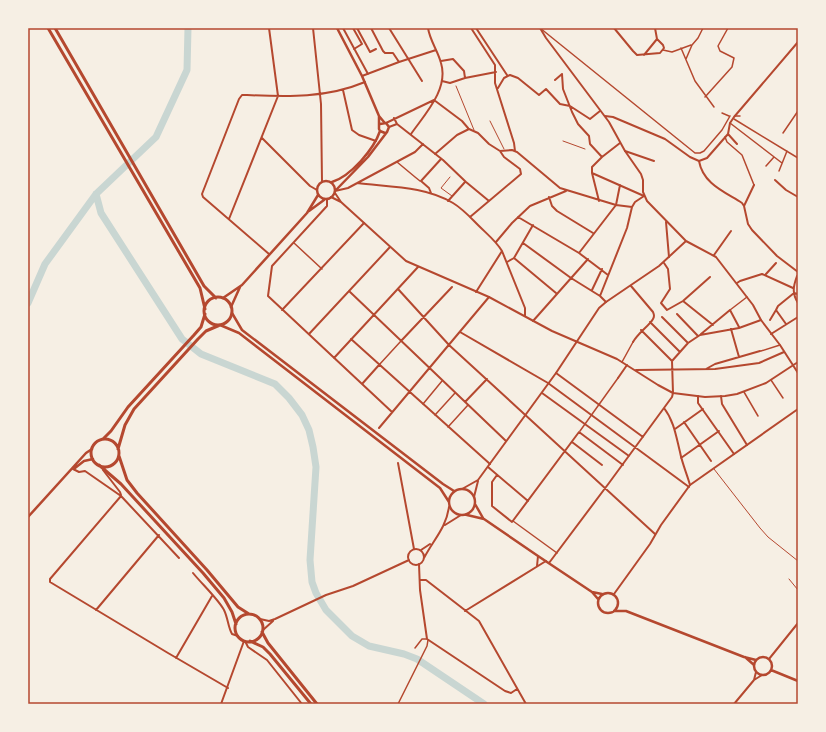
<svg xmlns="http://www.w3.org/2000/svg" width="826" height="732" viewBox="0 0 826 732" font-family="'Golos Text',sans-serif">
<rect width="100%" height="100%" fill="#f6efe4"/>
<g fill="none" stroke-linecap="round" stroke-linejoin="round">
<path stroke="#c9d6d2" stroke-width="1" d="M28,293H32"/>
<path stroke="#c9d6d2" stroke-width="7" d="M96,194L101,213L182,339L201,354L275,384L289,398L302,415L309,430L313,447L316,467L310,560L312,582L316,593L326,610L352,636L369,646L404,654L417,659L484,704
M28,303L45,264L96,194L156,137L187,70L188,28"/>
<path stroke="#b5482f" stroke-width="1" d="M456,86L474,130
M490,121L504,149
M563,141L585,149
M450,177L441,188L452,196
M714,469L760,528L768,537L798,561
M789,579L798,590"/>
<path stroke="#b5482f" stroke-width="1.5" d="M540,28L695,153H700L704,151L722,130L730,116
M681,48L695,81L714,107
M663,50L672,52L691,45
M686,59L692,45L698,38L703,28
M705,97L732,67L734,58L720,51L718,46L728,28
M722,113L729,116
M735,116H740
M734,119L798,158
M730,123L782,163
M783,133L798,111
M725,137L727,142L742,155L754,185
M397,162L415,177L420,181
M766,166L774,157
M779,171L787,151
M294,243L322,269
M730,310L747,297
M761,351L780,345
M622,362L633,342
M379,365L401,341
M771,380L783,398
M744,392L758,416
M423,404L442,381
M435,415L455,393
M448,427L468,405
M580,431L618,378
M513,521L557,553
M415,648L422,639H426
M398,704L427,646L428,640"/>
<path stroke="#b5482f" stroke-width="2" d="M313,28L321,104L322,182
M343,28L368,74
M353,28L362,44L354,49
M357,28L370,52L376,49
M371,28L383,51L385,53H393L399,62
M389,28L422,81
M471,28L495,65V83L514,143L515,151
M476,28L507,75
M614,28L633,51L637,55L660,53L664,48L663,45L657,39
M655,28L657,39
M644,55L657,39
M441,61L453,59L464,71L465,78
M562,74L563,89L572,112L578,124L589,136L590,144L602,157
M362,76L399,62L436,50
M555,80L562,74
M442,81L450,83L465,78L496,72
M498,88L504,78L510,75L518,78L539,95L546,89L560,104L570,106L590,119L600,111
M343,90L352,130L359,135L376,141
M434,100L462,121L468,128
M394,118L397,124L443,160L466,182L489,201
M386,123L434,100
M389,127L397,124
M411,134C425,114 449,89 441,63C438,51 430,41 428,28
M262,138L310,186L317,190
M500,151L512,150L517,152L560,188L616,205L632,207
M625,151L654,161
M435,154L457,135L469,129L478,133L489,144L500,151L504,157L520,169L521,174L470,217
M699,161C703,184 725,192 742,203L744,206
M592,173L644,196
M357,183C389,187 425,186 453,203C463,209 471,218 479,226C487,234 496,241 502,251L525,308V316
M335,191L348,188L415,152L423,144
M431,193L429,188L421,181L441,159
M549,197L552,206L557,211L593,233
M327,200V206L272,266L268,296L392,412
M448,201L465,182
M599,201L592,173V167L602,157L620,143
M744,206L748,224L752,230L777,256L798,272
M744,206L754,185
M518,217L579,253L608,275
M229,219L278,96L269,28
M666,222L669,257
M496,242L512,223L530,206L566,191
M523,243L571,278L600,296L606,302
M579,253L616,205L620,185
M269,254L203,197L202,194L239,99L242,95H247C288,97 327,98 365,82
M714,255L731,231
M514,258L556,293
M507,262L514,258L533,225
M664,263L668,269L670,289L661,303L667,310L683,301L710,277
M766,274L776,263
M797,276C793,287 792,293 798,303
M737,283L740,281L762,274L793,288
M631,286L653,312C654,315 655,316 653,319C649,326 639,332 633,342
M398,289L449,345L655,534
M592,290L602,269
M349,291L506,441
M476,292L502,251
M600,296L627,228L632,207L635,202L644,196
M683,301L713,325
M282,310L364,223
M677,314L698,336
M662,317L688,343
M770,320L776,310
M533,321L588,259
M650,322L680,352
M786,324L776,310L778,306L794,293L798,294
M731,329L739,357
M460,332L548,383L689,487
M309,334L390,247
M701,334L730,310L739,327
M771,334L798,317
M351,339L490,464
M401,341L452,287
M334,358L418,267
M672,361L688,343L700,335L739,328L761,320
M706,369L715,364L760,351
M636,370L715,369L759,363L784,352
M556,373L643,437
M618,378L627,365
M362,384L379,365
M542,393L629,456
M698,396V403L734,454
M721,396L722,404L747,445
M465,402L487,379
M664,408C674,421 676,436 680,452C682,463 687,474 690,485
M684,422L711,461
M379,428L489,297
M675,429L703,409
M572,442L602,465
M681,458L719,431
M398,463L414,549
M488,467L528,501
M73,469L79,472L85,471L121,496L179,558
M103,470L120,492L121,495
M497,475L492,482V506L512,522L579,432L623,465
M121,496L50,579V582L168,653L228,688
M549,563L609,483L672,397L673,393L672,361L641,330
M419,564L420,590L427,639L505,691L511,693L517,689
M537,566L538,556
M193,573C201,583 218,599 224,610C228,618 228,627 232,634L238,636
M420,580H426L479,621L526,704
M96,610L159,535
M465,611L546,561
M245,641L248,647L267,660L302,704
M176,658L212,596
M754,680L756,672
M734,704L754,680L762,675"/>
<path stroke="#b5482f" stroke-width="2" d="M540,28L546,38L609,122L625,151L641,174L643,180V192L647,201L686,241L716,257L753,305L761,320L780,345L798,373
M605,116L613,117L665,139L690,157L699,161L707,158L728,134
M728,134L730,123L734,117L798,42
M728,134L737,144
M775,180L786,190L798,197
M335,193L341,202L406,261L489,297L552,331L617,359L658,385L673,393L705,397L725,396L737,394L766,383L798,362
M331,197L341,202
M462,489L478,480L556,373L599,308L606,302L659,266L686,241
M474,497L478,481
M445,525L461,515
M408 557a8 8 0 1 1 16 0a8 8 0 1 1-16 0Z
M421,550L430,544
M424,558C434,539 446,528 449,507
M614,594L650,544L661,525L690,485L798,409
M260,619L269,621L275,619L326,595L353,586L409,560
M263,630L273,621
M769,659L798,623
M221,704L244,641"/>
<path stroke="#b5482f" stroke-width="2.5" d="M337,28L362,76L379,116L384,122
M380,124L386,123L389,127L387,132L385,133L380,131
M317 190a9 9 0 1 1 18 0a9 9 0 1 1-18 0Z
M332,182C351,176 374,149 380,131L379,129V116
M336,190L368,157L387,132
M309,211L324,200
M223,298L242,285L307,213L318,195
M231,307L240,287
M232,313L242,330L443,484L454,491
M220,325L239,333L440,488L449,502
M75,468L84,461L93,459
M449 502a13 13 0 1 1 26 0a13 13 0 1 1-26 0Z
M475,504L483,518
M467,515L484,519L538,556L592,592L598,599
M28,517L86,453L92,449
M592,592L602,594
M598 603a10 10 0 1 1 20 0a10 10 0 1 1-20 0Z
M614,611H626L744,657L756,660
M754 666a9 9 0 1 1 18 0a9 9 0 1 1-18 0Z
M745,657L754,665
M771,670L798,681"/>
<path stroke="#b5482f" stroke-width="3" d="M48,28L200,288L205,309
M55,28L204,286L216,298
M204 311a14 14 0 1 1 28 0a14 14 0 1 1-28 0Z
M103,439L111,431L128,407L194,335L201,327L205,314
M91 453a14 14 0 1 1 28 0a14 14 0 1 1-28 0Z
M118,449L125,425L134,409L198,339L206,331L220,325
M119,456L127,480L137,493L207,570L238,607L249,614
M99,465L121,484L203,573L224,598L232,612L236,624
M235 628a14 14 0 1 1 28 0a14 14 0 1 1-28 0Z
M262,632L268,643L317,704
M250,641L263,647L270,654L311,704"/>
</g>
<rect width="826" height="732" fill="none" stroke="#f6efe4" stroke-width="58"/>
<rect x="29" y="29" width="768" height="674" fill="none" stroke="#b5482f" stroke-width="1.5"/>
</svg>
